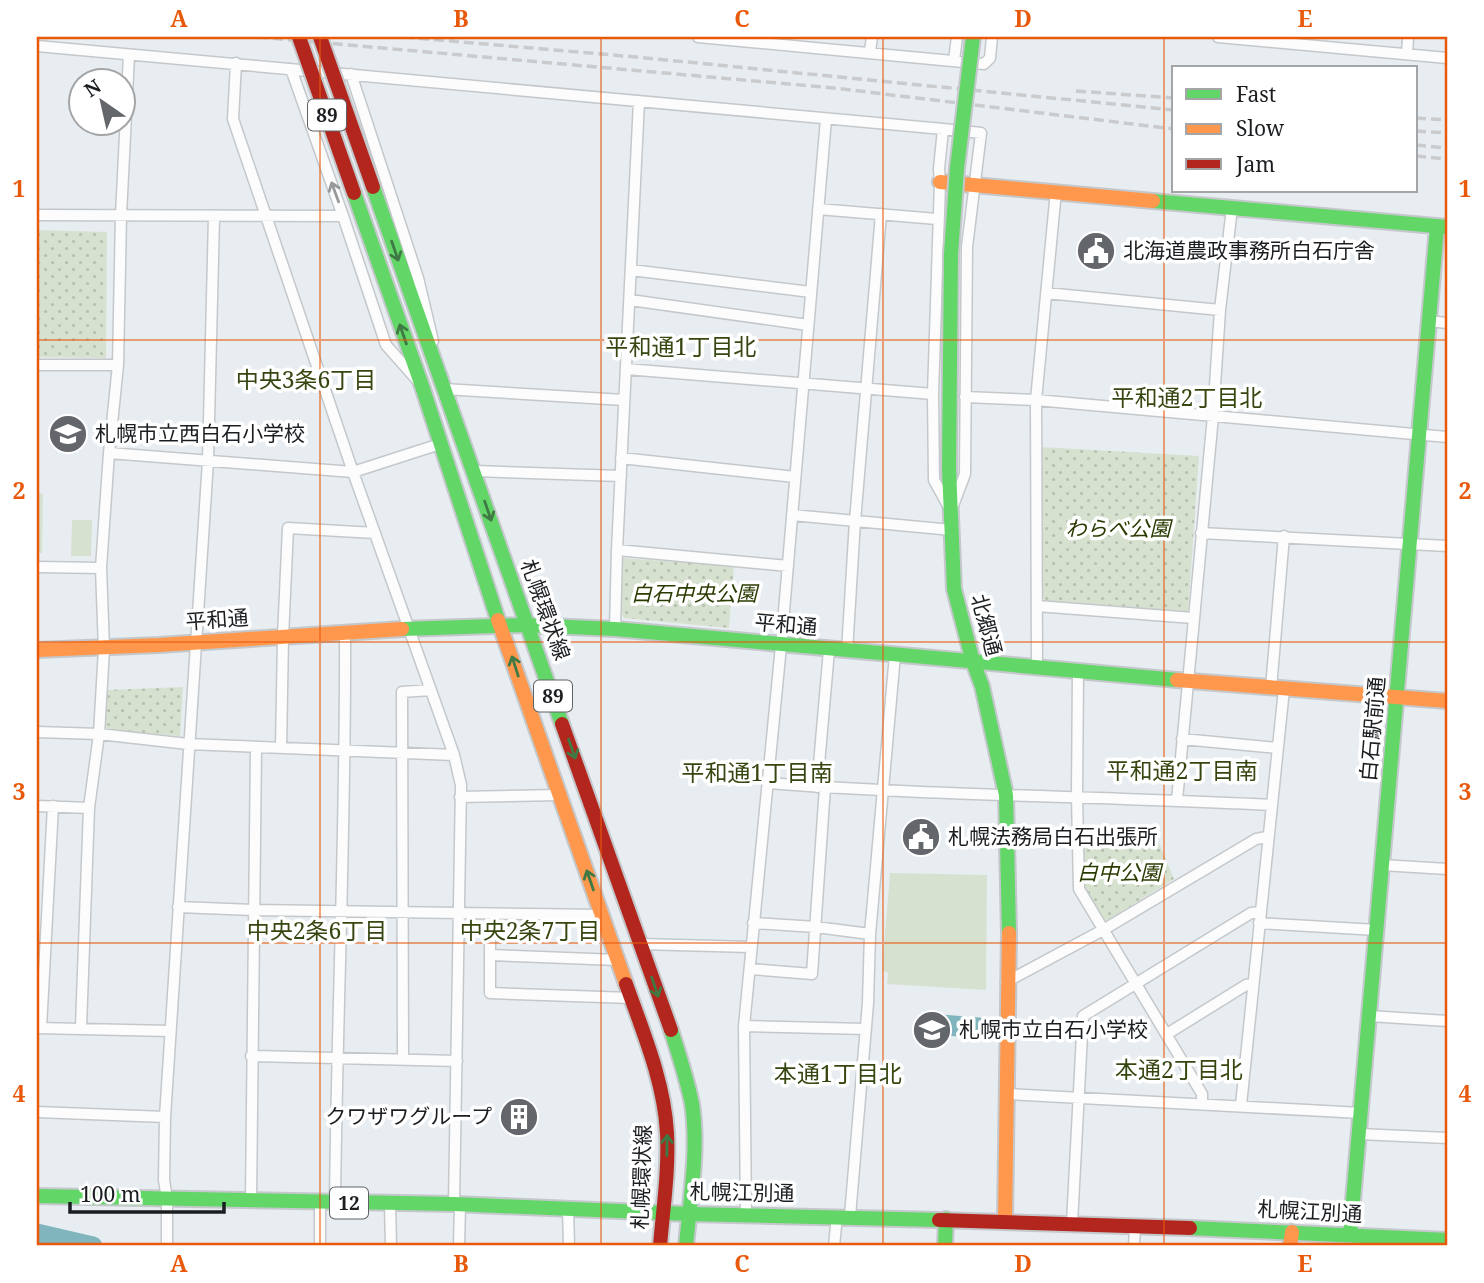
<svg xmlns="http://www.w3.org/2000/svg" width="1484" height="1283" viewBox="0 0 1484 1283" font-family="'Noto Serif','Noto Sans JP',serif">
<defs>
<pattern id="park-dots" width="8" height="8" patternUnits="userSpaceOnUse" patternTransform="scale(1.75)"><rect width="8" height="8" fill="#d6e1cf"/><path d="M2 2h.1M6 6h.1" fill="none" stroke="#b7c1b1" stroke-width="1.8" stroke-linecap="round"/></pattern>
</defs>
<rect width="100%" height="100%" fill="#e8edf2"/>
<path fill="#d6e1cf" d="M37,432L39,436L38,493L43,494L42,553H37Z
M72,520H92L91,556H71Z
M890,873L987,875L986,990L887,984L888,973L882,970Z"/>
<path fill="url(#park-dots)" d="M37,230L107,232L106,358L37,357Z
M1040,447L1199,456L1188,612L1045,601L1043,596Z
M622,558L734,566L729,628L624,618L620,610Z
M183,687L180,736L104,730L107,690Z
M1156,836L1174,879L1108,920L1103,919L1085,888L1083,848L1095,849V839Z"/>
<path fill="#80b5bd" d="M935,1014L985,1018L984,1038L934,1035Z"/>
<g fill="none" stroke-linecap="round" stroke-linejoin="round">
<path stroke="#80b5bd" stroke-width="19" d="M37,1233L93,1246"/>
<g stroke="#c4c8cb" stroke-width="13">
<path id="street" d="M698,37L984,64L990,58L992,37
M1218,37L1447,58
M37,46L943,129
M870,51L872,37
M1407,54L1408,37
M954,60L957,37
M236,63L233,119L353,472L454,755L461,785L454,1204
M291,69L343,216L386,345L417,380
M351,74L418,278L433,341
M943,129L981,133L967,247L965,474L951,511L934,480L933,394L940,182L939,169Z
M818,209L937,219
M37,215L343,216
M631,270L811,292
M1046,293L1220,310
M630,300L808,325
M1429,321L1447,323
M37,365H118
M626,369L933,394
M444,389L624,400
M965,397L1036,400L1447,437
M109,453L353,472L440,444
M621,458L795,477
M475,471L621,476
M792,515L952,530
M1201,533L1447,546
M617,550L788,566
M37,567L101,568
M1037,606L1193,618
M615,629L617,550L639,101
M847,651L855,521L881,214
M1037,668L1036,400L1056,191
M1078,671L1077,796L1079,889L1202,1094V1104
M1271,688L1284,536
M37,732L99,734L188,744L454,755
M1182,739L1278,748
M281,748L283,637L288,528L375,533
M768,783C935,796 1103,796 1271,805
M817,787L829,650
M460,797L560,795
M1177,800L1213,416L1220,310L1232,208
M37,806L89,808
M1382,865L1447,869
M178,907L253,910L602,915
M490,914V993L631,998
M753,923L816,927L870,934
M1259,923L1377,930
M640,944L751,947
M490,955L618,960
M751,969L812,974L825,787
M1006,982L1103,930L1256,839L1267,837
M1369,1016L1447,1021
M744,1026L866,1029
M81,1027L89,808L99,734L104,649L101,568L109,453L118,365L121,215L129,55
M37,1028L170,1031
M41,1028L53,806
M1167,1034L1246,985L1253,984
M251,1056L457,1061
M403,1059L402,692L431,690
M1007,1094L1361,1113
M1241,1105L1284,689
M37,1112L165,1117
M1359,1134L1447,1138
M251,1200L256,747
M335,1202C337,1012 346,823 345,633
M390,1204L391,1246
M568,1209L569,1246
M746,1214L744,1026L781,646L826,119
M850,1216L868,1003L870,934L895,655
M1072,1223L1083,1016L1251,913L1260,912
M167,1246V1199L164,1180L165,1117L208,461L214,217
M320,1246V1201
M459,1246L460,1205
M834,1246L837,1216
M1134,1246L1135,1226"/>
</g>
<g stroke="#c4c8cb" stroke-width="18">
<path id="fast" d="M373,187L562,724
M354,193L422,386L498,620
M1153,201L1447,227
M949,468L954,589L973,662L982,686L1006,795L1009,933
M402,629L525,625L615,629L1177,680
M671,1030C679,1055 687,1079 692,1104C699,1150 690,1200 686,1246
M37,1196L454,1204L689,1214L939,1220
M1190,1228L1447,1240
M1350,1235L1437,227
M945,1246L946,1219"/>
</g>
<g stroke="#c4c8cb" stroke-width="18">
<path id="slow" d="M940,182L1153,201
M498,620L626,984
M37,650L159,645L402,629
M1177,680L1447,701
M1005,1222L1009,933
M1290,1246L1292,1232"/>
</g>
<g stroke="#c4c8cb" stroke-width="18">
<path id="jam" d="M562,724L671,1030
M626,984C643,1032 664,1081 667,1133C669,1171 663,1209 660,1246
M939,1220L1190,1228"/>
</g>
<use href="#street" stroke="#fcfcfd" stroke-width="10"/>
<use href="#fast" stroke="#63d668" stroke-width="14"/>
<use href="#slow" stroke="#ff974d" stroke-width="14"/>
<use href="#jam" stroke="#b3261e" stroke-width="14"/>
<path stroke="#c9cbcd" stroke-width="3.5" stroke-dasharray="10 5" stroke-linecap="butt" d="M258,37L834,88L1174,129
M404,37L636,57L1174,110
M1076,91L1174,98
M1416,118L1447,120
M1416,131L1447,133
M1416,145L1447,148
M1416,156L1447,159"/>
<g stroke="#c4c8cb" stroke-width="18" stroke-linecap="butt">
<path id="fast-bridge" d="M949,468L951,254L957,168L973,37"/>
</g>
<g stroke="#c4c8cb" stroke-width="18" stroke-linecap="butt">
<path id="jam-bridge" d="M299,37L354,193
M320,37L373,187"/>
</g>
<use href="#fast-bridge" stroke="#63d668" stroke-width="14"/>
<use href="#jam-bridge" stroke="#b3261e" stroke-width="14"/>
</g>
<defs><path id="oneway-shaft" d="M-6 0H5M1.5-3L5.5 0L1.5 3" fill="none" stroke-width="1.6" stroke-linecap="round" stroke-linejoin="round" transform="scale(1.75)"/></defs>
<use stroke="#97989a" href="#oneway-shaft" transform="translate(335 192) rotate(-110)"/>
<g stroke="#3f7a44">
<use href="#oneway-shaft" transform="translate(395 251) rotate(71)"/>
<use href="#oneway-shaft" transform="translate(403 334) rotate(-109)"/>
<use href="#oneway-shaft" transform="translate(488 511) rotate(71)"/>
<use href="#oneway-shaft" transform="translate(515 666) rotate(-108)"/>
<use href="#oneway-shaft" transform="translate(572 749) rotate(71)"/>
<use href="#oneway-shaft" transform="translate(590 880) rotate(-109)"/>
<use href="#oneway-shaft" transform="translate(655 987) rotate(71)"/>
<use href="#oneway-shaft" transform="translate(667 1145) rotate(-89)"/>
</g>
<path fill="none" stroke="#e8590c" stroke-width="2" stroke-opacity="0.55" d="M320,37V1246M601,37V1246M883,37V1246M1164,37V1246M37,340H1447M37,642H1447M37,943H1447"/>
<defs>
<g id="civic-disc" transform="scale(2.0125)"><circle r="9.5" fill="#63666a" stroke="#fff"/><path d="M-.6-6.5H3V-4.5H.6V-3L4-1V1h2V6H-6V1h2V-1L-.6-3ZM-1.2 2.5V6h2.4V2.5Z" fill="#fff"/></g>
<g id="school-disc" transform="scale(2.0125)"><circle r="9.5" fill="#63666a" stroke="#fff"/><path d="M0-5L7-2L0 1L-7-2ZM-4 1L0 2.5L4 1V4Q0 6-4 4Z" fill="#fff"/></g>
<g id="building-disc" transform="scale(2.0125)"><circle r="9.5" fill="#63666a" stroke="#fff"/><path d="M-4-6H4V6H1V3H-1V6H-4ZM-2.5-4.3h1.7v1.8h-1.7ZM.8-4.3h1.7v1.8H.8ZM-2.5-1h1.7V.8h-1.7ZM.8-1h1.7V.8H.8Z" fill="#fff"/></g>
</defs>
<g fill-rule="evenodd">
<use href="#civic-disc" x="1096" y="251"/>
<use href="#school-disc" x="68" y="434"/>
<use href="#civic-disc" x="921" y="837"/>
<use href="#school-disc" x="932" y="1030"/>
<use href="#building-disc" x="519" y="1117"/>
</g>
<g text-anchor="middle" stroke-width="7" stroke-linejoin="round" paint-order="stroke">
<g fill="#fff" stroke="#5f6264" stroke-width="2">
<rect x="308" y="99.5" width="38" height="31" rx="5"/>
<rect x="534" y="680.5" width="38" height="31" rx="5"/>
<rect x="330" y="1187.5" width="38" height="31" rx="5"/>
</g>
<g font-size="19" font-weight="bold" fill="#1b1e21">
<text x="327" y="122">89</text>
<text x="553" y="703">89</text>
<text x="349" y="1210">12</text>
</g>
<g font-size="21" fill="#1b1e21" stroke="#fff" text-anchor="start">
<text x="1123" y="258">北海道農政事務所白石庁舎</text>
<text x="95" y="441">札幌市立西白石小学校</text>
<text x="948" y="844">札幌法務局白石出張所</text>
<text x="959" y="1037">札幌市立白石小学校</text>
<text x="492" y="1124" text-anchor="end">クワザワグループ</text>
</g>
<g font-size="21" font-style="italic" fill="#293b00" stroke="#fff">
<text x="1118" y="536">わらべ公園</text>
<text x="694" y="601">白石中央公園</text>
<text x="1119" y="880">白中公園</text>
</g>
<g font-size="21" fill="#1b1e21" stroke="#fff">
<text transform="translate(545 610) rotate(70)" y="7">札幌環状線</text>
<text transform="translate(217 620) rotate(-4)" y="7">平和通</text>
<text transform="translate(786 625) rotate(5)" y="7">平和通</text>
<text transform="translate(986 625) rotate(75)" y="7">北郷通</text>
<text transform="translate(1373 729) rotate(-85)" y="7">白石駅前通</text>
<text transform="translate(642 1177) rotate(-88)" y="7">札幌環状線</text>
<text transform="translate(742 1193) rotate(1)" y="7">札幌江別通</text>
<text transform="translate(1310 1212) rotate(3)" y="7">札幌江別通</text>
</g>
<g font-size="23" fill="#364610" stroke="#fff">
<text x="681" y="355">平和通1丁目北</text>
<text x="306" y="388">中央3条6丁目</text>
<text x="1187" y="406">平和通2丁目北</text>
<text x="1182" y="779">平和通2丁目南</text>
<text x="757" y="781">平和通1丁目南</text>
<text x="317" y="939">中央2条6丁目</text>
<text x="530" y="939">中央2条7丁目</text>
<text x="1179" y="1078">本通2丁目北</text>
<text x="838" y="1082">本通1丁目北</text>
</g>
</g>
<rect width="1484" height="1283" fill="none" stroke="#ffffff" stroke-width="77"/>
<rect x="1172" y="66" width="245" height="126" fill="#ffffff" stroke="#a4a5a6" stroke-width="2"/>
<rect x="1186" y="89" width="35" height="10" fill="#63d668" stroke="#a4a5a6" stroke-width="2"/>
<text x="1236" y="102" font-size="21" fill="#1b1e21">Fast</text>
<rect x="1186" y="124" width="35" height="10" fill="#ff974d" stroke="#a4a5a6" stroke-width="2"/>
<text x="1236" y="136" font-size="21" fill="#1b1e21">Slow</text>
<rect x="1186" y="159" width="35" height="10" fill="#b3261e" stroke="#a4a5a6" stroke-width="2"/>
<text x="1236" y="172" font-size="21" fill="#1b1e21">Jam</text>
<g transform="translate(102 102) rotate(326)"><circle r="33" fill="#ffffff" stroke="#a4a5a6" stroke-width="2"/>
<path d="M0-5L12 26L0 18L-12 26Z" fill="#63666a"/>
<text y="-10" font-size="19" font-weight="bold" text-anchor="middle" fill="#1b1e21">N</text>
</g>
<path d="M70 1202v10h154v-10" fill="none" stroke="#1b1e21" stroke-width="3.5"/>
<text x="80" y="1202" font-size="21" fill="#1b1e21" stroke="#ffffff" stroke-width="5" paint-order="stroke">100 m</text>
<rect x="38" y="38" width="1408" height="1206" fill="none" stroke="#e8590c" stroke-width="2.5"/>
<g font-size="23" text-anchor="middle" font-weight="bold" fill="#e8590c">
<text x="179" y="27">A</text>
<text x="461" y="27">B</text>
<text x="742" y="27">C</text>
<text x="1023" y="27">D</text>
<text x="1305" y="27">E</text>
<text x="19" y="197">1</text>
<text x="1465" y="197">1</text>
<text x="19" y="499">2</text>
<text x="1465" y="499">2</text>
<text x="19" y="800">3</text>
<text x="1465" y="800">3</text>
<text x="19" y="1102">4</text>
<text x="1465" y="1102">4</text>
<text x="179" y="1272">A</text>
<text x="461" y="1272">B</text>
<text x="742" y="1272">C</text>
<text x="1023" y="1272">D</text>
<text x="1305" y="1272">E</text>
</g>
</svg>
